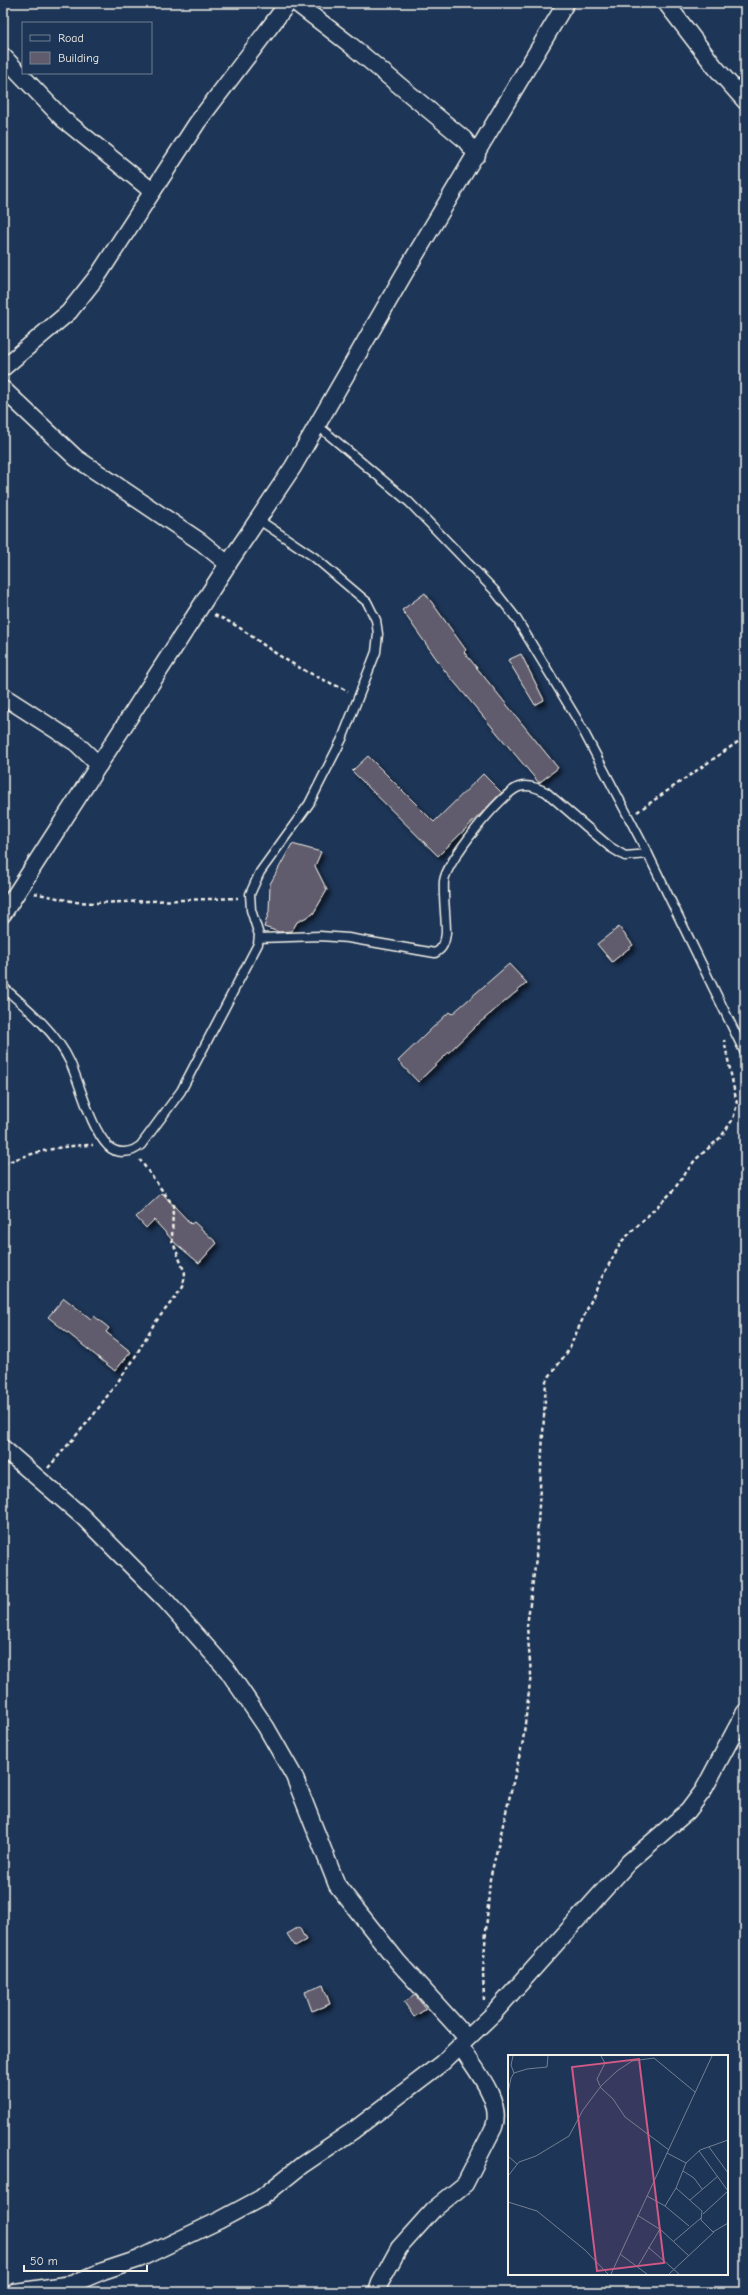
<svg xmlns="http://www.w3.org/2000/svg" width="748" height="2295" font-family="'Comic Neue',sans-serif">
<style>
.building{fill:#605c6d;stroke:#f4f1e8;filter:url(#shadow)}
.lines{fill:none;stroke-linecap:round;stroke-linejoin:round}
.service-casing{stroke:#f4f1e8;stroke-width:11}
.minor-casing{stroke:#f4f1e8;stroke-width:19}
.path{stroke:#f4f1e8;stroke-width:2.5;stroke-dasharray:4 3;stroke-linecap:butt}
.service{stroke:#1d3557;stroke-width:8}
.minor{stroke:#1d3557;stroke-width:16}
.inset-road{fill:none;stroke:#738091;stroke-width:1}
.view{fill:#d15985;fill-opacity:0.15;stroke:#d15985;stroke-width:2}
.inset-edge{fill:none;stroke:#f4f1e8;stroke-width:2}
</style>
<defs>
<filter id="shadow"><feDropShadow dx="3.5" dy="3.5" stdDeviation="2" flood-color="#0009"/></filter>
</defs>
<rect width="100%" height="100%" fill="#1d3557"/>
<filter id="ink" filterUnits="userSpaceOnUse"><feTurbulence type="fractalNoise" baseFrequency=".025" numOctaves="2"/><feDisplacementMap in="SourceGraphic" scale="8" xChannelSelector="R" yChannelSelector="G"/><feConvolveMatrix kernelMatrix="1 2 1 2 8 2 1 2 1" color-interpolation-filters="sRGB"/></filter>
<g filter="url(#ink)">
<g class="building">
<polygon points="425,593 466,650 464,652 558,768 539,783 445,671 402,610"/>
<polygon points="521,654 544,700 535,705 508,660"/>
<polygon points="368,756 434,822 483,774 502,793 438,856 352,771"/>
<polygon points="292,844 321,852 315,866 327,890 313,914 297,922 292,931 279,932 264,927 269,912 270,884"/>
<polygon points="619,927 633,945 612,962 597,944"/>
<polygon points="509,964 527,983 477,1025 418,1082 398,1061 449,1012 452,1014"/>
<polygon points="162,1193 191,1224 194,1222 217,1243 199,1263 175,1243 154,1220 146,1228 136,1217"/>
<polygon points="64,1298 91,1319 94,1316 109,1328 106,1332 131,1352 115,1371 48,1317"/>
<polygon points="299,1927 306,1940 295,1946 287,1934"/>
<polygon points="323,1985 330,2004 312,2011 305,1992"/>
<polygon points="415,1995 426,2009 414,2017 404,2002"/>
</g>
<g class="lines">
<defs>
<g id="service">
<polyline points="317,425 409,502 494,590 516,618 577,719 648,854"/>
<path d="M259 938 320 936 348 938 435 953C443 949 445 942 446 933 446 916 443 897 444 881 446 862 501 793 519 787 528 784 538 788 546 792L610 847 625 856 648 854 745 1053"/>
<path d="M3 987C27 1008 56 1032 70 1062 81 1086 90 1127 108 1146 117 1155 132 1153 141 1145L181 1091 258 944 259 935 251 910 250 894 260 872 309 804 342 739 376 652 378 634 376 620 367 602 314 557 259 520"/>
</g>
<g id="minor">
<polyline points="296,3 348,43 464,139 477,155"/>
<polyline points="666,3 715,67 745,101"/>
<polyline points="3,56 63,119 152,191"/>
<polyline points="3,368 69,312 99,274 197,123 288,3"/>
<polyline points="3,389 76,458 201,542 228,564"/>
<polyline points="3,696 76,743 99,765"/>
<polyline points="3,914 228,564 293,467 404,274 566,3"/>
<polyline points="3,1448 83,1517 166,1601 228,1671 266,1727 294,1776 337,1885 398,1962 467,2038"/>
<polyline points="15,2292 72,2284 103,2271 139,2259 220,2220 261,2198 302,2165 354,2130 442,2063 493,2014 629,1862 688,1811 703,1791 745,1712"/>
<path d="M377 2292 380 2283 399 2248 433 2210 465 2184 494 2127C503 2101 475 2069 461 2047"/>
</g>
</defs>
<use href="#service" class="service-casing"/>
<use href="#minor" class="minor-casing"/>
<g class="path">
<path d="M214 615C239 624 255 640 277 654 299 669 324 680 348 691"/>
<polyline points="637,812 745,737"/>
<polyline points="34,893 76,902 95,903 238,898"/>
<path d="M3 1164C34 1152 60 1145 93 1145"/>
<polyline points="48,1468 92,1417 132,1362 154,1324 183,1287 185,1273 172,1240 173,1205 140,1160"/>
<polyline points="484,2000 483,1971 490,1879 523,1741 531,1674 527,1626 536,1558 546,1381 568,1351 601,1279 622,1241 672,1192 695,1160 721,1137 733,1119 737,1104 724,1040"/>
</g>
<use href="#service" class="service"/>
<use href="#minor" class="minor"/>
</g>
</g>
<g transform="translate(508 2055)">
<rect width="220" height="220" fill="#1d3557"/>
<path class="inset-road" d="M5 1 3 10 6 18M92 31 89 24 97 8 93 1M92 32 105 44 117 62 161 95M0 38 3 23 6 18 19 14 39 12 40 1M201 92 220 118M191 96 220 136 195 159M159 98 178 108 168 133 194 156 193 165 205 177 220 168M0 101 9 109M178 108 192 95 220 85M175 116 186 123 194 134M0 121 11 107 28 101 61 81 75 55 93 31 109 16 124 6 146 3 187 37M139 141 157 151 181 171M182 145 210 121M0 147 29 156 77 195 100 219M157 151 168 133M129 160 153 175 181 201M166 186 193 163M140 192 171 219M112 199 139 219M130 211 152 174M103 219 204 1M161 219 206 177"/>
<path class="view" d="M131 4 156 208 89 216 64 12Z"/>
<rect width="220" height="220" class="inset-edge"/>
</g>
<rect width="748" height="2295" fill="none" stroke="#1d3557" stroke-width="16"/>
<rect x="8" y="8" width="732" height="2279" fill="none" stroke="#f4f1e8" stroke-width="1.5" filter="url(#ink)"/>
<rect x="22" y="22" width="130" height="52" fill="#1d3557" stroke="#738091"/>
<rect x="30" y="35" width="20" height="6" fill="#1d3557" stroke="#738091"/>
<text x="58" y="42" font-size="12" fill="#f4f1e8">Road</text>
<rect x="30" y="52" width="20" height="12" fill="#605c6d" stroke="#738091"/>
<text x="58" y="62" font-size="12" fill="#f4f1e8">Building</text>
<path d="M24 2265v6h123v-6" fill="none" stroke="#f4f1e8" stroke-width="2"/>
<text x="30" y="2265" font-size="12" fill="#f4f1e8" stroke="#1d3557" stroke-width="3" paint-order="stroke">50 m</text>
</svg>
